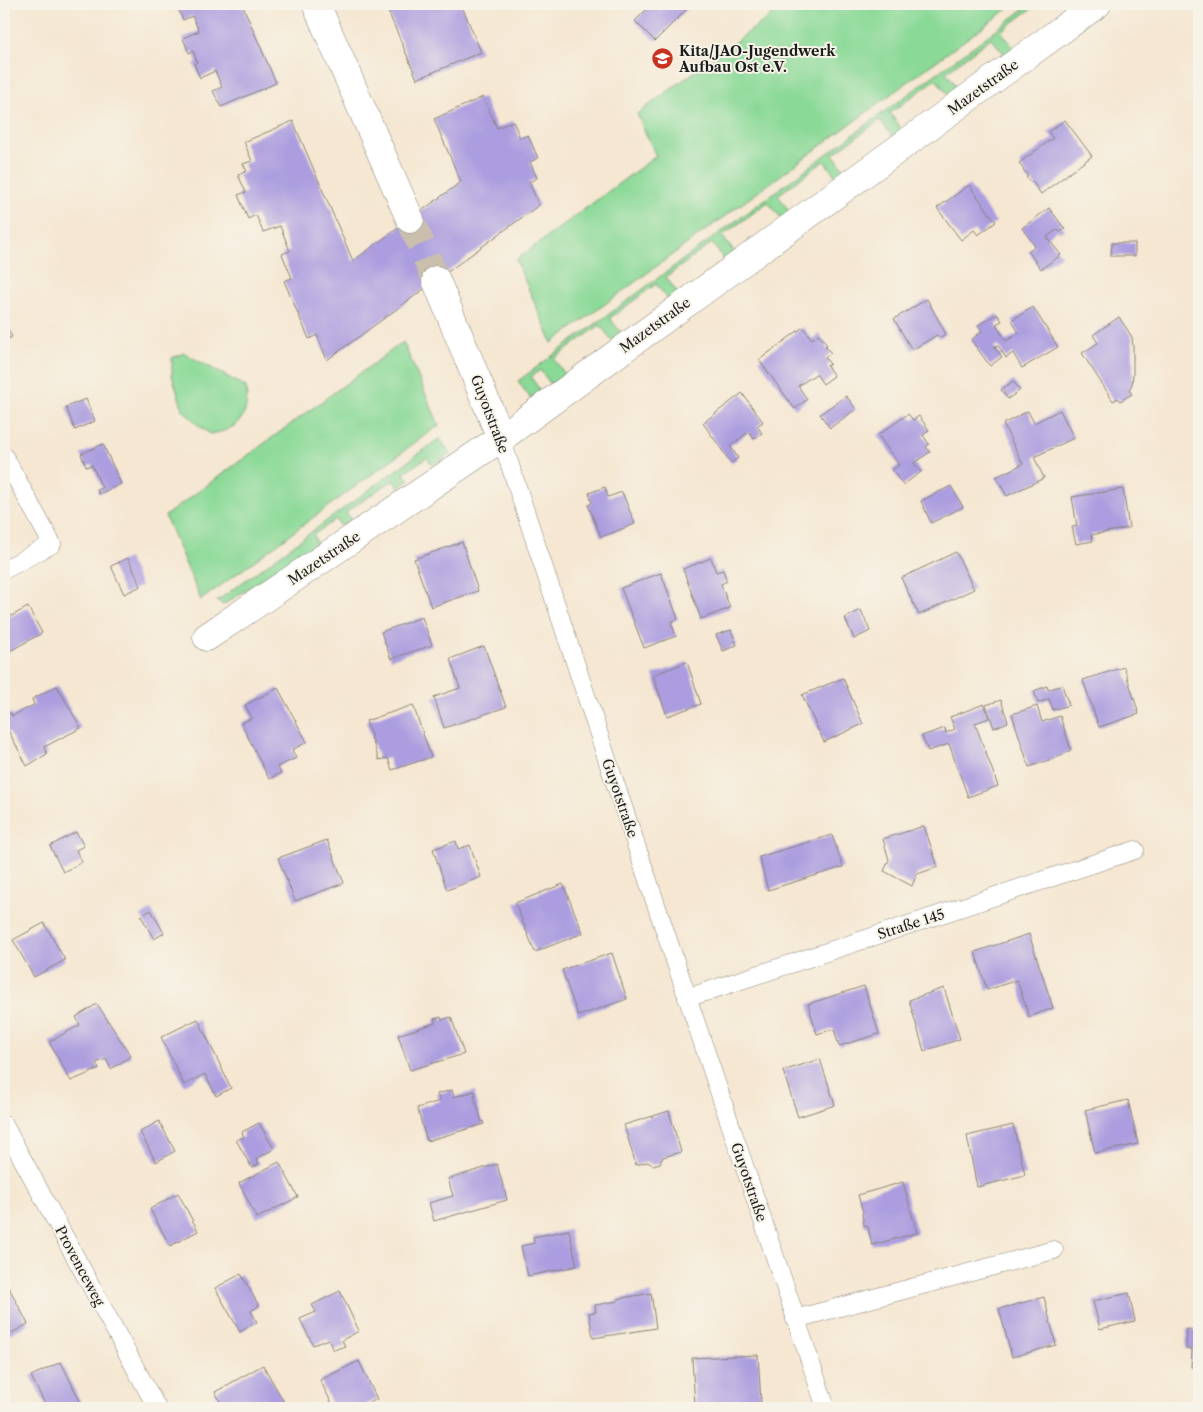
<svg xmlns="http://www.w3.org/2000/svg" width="1203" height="1412" font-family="'Libre Caslon Text',serif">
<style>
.green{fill:#8ad997;stroke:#537a5a}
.building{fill:#ab9ddf}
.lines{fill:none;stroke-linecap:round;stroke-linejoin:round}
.street-tunnel{stroke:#cabead;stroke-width:28;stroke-dasharray:28 14;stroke-linecap:butt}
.lane-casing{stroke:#888276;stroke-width:19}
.street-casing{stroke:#888276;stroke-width:29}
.lane{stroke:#fff;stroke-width:18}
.street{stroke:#fff;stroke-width:28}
.labels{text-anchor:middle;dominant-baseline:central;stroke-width:4;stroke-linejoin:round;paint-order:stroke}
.poi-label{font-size:14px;font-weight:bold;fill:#1c1c1c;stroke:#f7f3e8;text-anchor:start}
.street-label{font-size:14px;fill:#1c1c1c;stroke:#f7f3e8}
</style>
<rect width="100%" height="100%" fill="#f7f3e8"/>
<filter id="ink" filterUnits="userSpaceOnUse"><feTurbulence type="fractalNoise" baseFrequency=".02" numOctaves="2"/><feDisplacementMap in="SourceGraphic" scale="10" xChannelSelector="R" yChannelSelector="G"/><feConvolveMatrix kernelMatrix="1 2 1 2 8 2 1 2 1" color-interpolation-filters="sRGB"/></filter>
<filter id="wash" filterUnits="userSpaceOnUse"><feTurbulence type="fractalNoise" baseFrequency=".0096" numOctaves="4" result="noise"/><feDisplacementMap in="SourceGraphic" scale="20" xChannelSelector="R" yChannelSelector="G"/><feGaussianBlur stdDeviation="1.12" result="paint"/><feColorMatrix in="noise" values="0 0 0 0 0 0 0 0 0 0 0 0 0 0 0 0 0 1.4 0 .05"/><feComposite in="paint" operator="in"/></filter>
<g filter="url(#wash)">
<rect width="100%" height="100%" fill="#f5e7d1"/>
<g class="green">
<polygon points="787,4 1014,4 552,343 516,260 656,156 637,114"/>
<polygon points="1031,4 1038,4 1001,31 1014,48 1005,55 991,38 946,72 958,89 949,96 936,79 890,113 902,130 893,137 880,120 833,154 846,172 837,178 824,161 778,195 790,213 782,219 768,202 722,236 735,253 725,261 712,243 666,277 679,295 670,302 656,284 610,318 623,336 614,343 600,325 554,359 567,377 553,387 540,370 531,377 543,395 533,402 518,381"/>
<polygon points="403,342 439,425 201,600 165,516"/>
<path d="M184 353 246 387C250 416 239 430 210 434L198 425 183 410 172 375V358Z"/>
<polygon points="440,438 450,454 432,465 427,457 404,473 409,481 398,487 393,480 346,512 351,519 341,527 336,519 313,535 317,543 223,605 217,601"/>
</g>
<g id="blocks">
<g class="building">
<polygon points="176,4 242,4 276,83 221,107 213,91 222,87 215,71 200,78 194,64 197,62 193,51 189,53 183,38 199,31 192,16 183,20"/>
<polygon points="385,4 461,4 481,52 417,79"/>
<polygon points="648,4 692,4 655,41 635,21 650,6"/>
<polygon points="483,97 497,128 513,121 520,138 528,135 538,158 530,162 537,178 529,182 539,205 327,360 317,335 309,339 284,281 292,278 282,254 290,251 280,226 263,232 256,215 248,219 238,195 246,192 238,175 247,171 243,164 252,161 244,142 293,121 353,261 461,182 434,119"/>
<polygon points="1065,120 1092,156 1041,194 1032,181 1030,182 1026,177 1028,176 1019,163 1053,138 1048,132"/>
<polygon points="969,185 996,222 978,235 974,230 961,240 937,208"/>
<polygon points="1049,208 1065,229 1060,232 1057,230 1047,237 1061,255 1041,269 1028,251 1035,246 1022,228"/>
<polygon points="1112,243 1135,243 1135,256 1111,256"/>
<polygon points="927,299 946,334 939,338 937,335 912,350 894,319"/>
<polygon points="1033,307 1058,347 1022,368 1013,353 1006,358 998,345 994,347 1002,357 990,366 971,340 982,331 978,325 997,314 1002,321 996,324 1006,341 1019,333 1012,320"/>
<polygon points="1119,317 1132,337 1133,347 1133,375 1132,384 1129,390 1132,394 1120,401 1118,398 1113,401 1082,353 1098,343 1093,335"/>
<polygon points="4,322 12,337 4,341"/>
<polygon points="803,327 812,339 819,334 827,345 825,346 831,353 825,358 830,364 827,366 834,376 823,384 816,374 798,386 807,399 795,409 759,360"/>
<polygon points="1013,381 1020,390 1008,399 1001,390"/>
<polygon points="742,393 763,422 757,426 762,433 754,439 749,432 730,446 738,458 731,463 703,423"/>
<polygon points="846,396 856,409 830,428 820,414"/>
<polygon points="86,399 95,421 75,430 66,407"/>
<polygon points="1060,410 1074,438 1034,457 1044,478 1007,496 996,477 1023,464 1003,424 1028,411 1034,423"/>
<polygon points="908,414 913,420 919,416 929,430 923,435 929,444 926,447 930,452 914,463 921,472 903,485 892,470 899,465 878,435"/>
<polygon points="103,444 121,484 99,494 97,490 102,488 92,465 86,467 81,454"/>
<polygon points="951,486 963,507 931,523 921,501"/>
<polygon points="605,487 608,497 622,492 635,524 601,537 588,505 592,503 589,493"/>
<polygon points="1123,489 1129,528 1091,535 1093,541 1076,544 1072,527 1077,526 1072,497"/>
<polygon points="462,542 478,591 431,607 414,559"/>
<polygon points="956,552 974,589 919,615 901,578"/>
<polygon points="128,558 141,586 124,594 111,566"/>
<polygon points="711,558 716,572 723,570 727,581 721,584 730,608 701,619 683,569"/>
<polygon points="661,573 678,619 671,622 676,636 644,648 621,588"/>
<polygon points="28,607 42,633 8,652 4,643 4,620"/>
<polygon points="861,610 870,631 854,639 845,618"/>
<polygon points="422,617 432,645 391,659 381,632"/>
<polygon points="731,630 737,645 723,651 716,635"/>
<polygon points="484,646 506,707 444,728 434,697 460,688 450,659"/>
<polygon points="687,662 701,704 667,716 653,675"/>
<polygon points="1124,667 1139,714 1099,727 1083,680"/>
<polygon points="843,678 863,724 824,742 802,695"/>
<polygon points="1062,685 1069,705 1053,710 1049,699 1038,703 1034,691 1047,686 1048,690"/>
<polygon points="57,686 81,728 44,747 47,754 27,766 9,732 4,735 6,738 4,739 4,716 11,713 12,716 34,705 32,699"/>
<polygon points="278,688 307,742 292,750 296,758 277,767 281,773 269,779 241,723 252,718 245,705"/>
<polygon points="1001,700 1008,722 994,728 986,705"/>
<polygon points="984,704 989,718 975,723 998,786 968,797 949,744 928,751 922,736 945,728 946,733 955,729 950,717"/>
<polygon points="413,705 431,757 392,770 388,758 379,760 366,721"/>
<polygon points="1037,706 1042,722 1060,716 1071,750 1063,754 1063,755 1029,767 1012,714"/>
<polygon points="924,826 938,867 917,874 912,886 884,871 889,860 883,839"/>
<polygon points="76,832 84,846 76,850 82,862 63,872 50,846"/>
<polygon points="832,835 843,867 768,890 759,857"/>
<polygon points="327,840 344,883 295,901 278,858"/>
<polygon points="456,841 458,849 470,845 481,877 447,890 433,849"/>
<polygon points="563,884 583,933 535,952 515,903"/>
<polygon points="151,910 164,933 154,939 141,916"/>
<polygon points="44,923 65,960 34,977 13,940"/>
<polygon points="1029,934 1053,1008 1029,1017 1017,980 987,990 975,952"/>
<polygon points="612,953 627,999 578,1016 562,970"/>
<polygon points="864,986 879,1034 839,1046 834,1029 817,1034 808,1004"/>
<polygon points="944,988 960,1039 924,1051 909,1000"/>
<polygon points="97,1004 131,1056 111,1069 106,1059 96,1063 99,1069 71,1081 49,1042 80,1025 76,1017"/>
<polygon points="441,1017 442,1020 451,1017 464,1054 410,1070 398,1035 435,1023 434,1019"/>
<polygon points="198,1019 231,1088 216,1096 205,1074 184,1085 161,1037"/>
<polygon points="820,1059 835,1105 798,1117 783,1071"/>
<polygon points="452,1090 454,1097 475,1091 476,1095 474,1095 482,1122 483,1121 484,1124 427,1141 417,1108 440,1101 437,1094"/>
<polygon points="1128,1100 1138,1144 1095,1153 1085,1110"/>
<polygon points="669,1111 681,1152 663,1157 660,1163 653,1165 647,1162 636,1165 624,1125"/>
<polygon points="159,1121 175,1151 156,1162 140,1132"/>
<polygon points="259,1123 274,1149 256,1159 259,1164 252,1168 236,1140 244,1137 242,1132"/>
<polygon points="1013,1125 1025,1175 977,1187 967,1136"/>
<polygon points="279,1162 298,1197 257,1218 239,1183"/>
<polygon points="497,1164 507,1200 434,1221 429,1203 453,1196 448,1179"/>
<polygon points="903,1182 917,1233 872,1245 868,1227 864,1225 862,1215 863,1212 858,1195"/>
<polygon points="178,1193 198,1231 170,1246 150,1209"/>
<polygon points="569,1230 577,1266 528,1276 521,1246 534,1243 533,1237"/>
<polygon points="241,1274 259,1306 251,1311 257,1322 240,1332 215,1288"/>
<polygon points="9,1288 28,1324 4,1337 4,1291"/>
<polygon points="340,1291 359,1331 342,1340 345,1346 334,1350 328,1339 313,1345 300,1319 316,1312 312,1305"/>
<polygon points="651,1293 656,1328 593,1338 589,1313 596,1312 595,1305 618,1301 617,1299"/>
<polygon points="1129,1293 1135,1321 1100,1329 1093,1301"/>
<polygon points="1044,1297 1056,1345 1012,1357 999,1309"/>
<polygon points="1187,1329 1199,1330 1199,1368 1191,1367 1192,1349 1186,1349"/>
<polygon points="758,1355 761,1403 695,1407 692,1358"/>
<polygon points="359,1361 377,1399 359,1408 334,1408 320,1380"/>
<polygon points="61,1362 82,1405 76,1408 47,1408 31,1376"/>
<polygon points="263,1365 285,1404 277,1408 224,1408 215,1392"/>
</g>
</g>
</g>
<g filter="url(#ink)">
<use href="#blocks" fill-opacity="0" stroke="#888276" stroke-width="1"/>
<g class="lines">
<polyline class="street-tunnel" points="410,219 436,280"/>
<defs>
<g id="lane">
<polyline points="501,438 612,774 826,1408"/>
<polyline points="4,456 52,544 4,570"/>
<polyline points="687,998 1135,850"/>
<polyline points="4,1125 157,1408"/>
<polyline points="795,1319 1054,1250"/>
</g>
<g id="street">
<polyline points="316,4 410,219"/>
<polyline points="436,280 501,438"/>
<polyline points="207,637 501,438 1097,4"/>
</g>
</defs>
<use href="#lane" class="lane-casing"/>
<use href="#street" class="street-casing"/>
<use href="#lane" class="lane"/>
<use href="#street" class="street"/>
</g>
</g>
<defs>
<symbol id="school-disc" viewBox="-11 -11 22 22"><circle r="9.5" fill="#c8321e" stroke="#f7f3e8"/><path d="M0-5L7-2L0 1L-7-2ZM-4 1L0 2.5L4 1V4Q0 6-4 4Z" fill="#fff"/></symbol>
</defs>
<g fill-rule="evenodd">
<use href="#school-disc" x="650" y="46" width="25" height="25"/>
</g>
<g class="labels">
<g class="poi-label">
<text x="679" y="51">Kita/JAO-Jugendwerk<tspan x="679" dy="16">Aufbau Ost e.V.</tspan></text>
</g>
<g class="street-label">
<text transform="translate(983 87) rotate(-36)">Mazetstraße</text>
<text transform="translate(655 325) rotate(-36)">Mazetstraße</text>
<text transform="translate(490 414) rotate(69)">Guyotstraße</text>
<text transform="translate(324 558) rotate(-34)">Mazetstraße</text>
<text transform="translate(620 798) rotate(71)">Guyotstraße</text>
<text transform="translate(911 924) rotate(-18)">Straße 145</text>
<text transform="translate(749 1182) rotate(71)">Guyotstraße</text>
<text transform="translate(80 1266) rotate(62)">Provenceweg</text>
</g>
</g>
<rect width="1203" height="1412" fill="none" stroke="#f7f3e8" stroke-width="20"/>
</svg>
